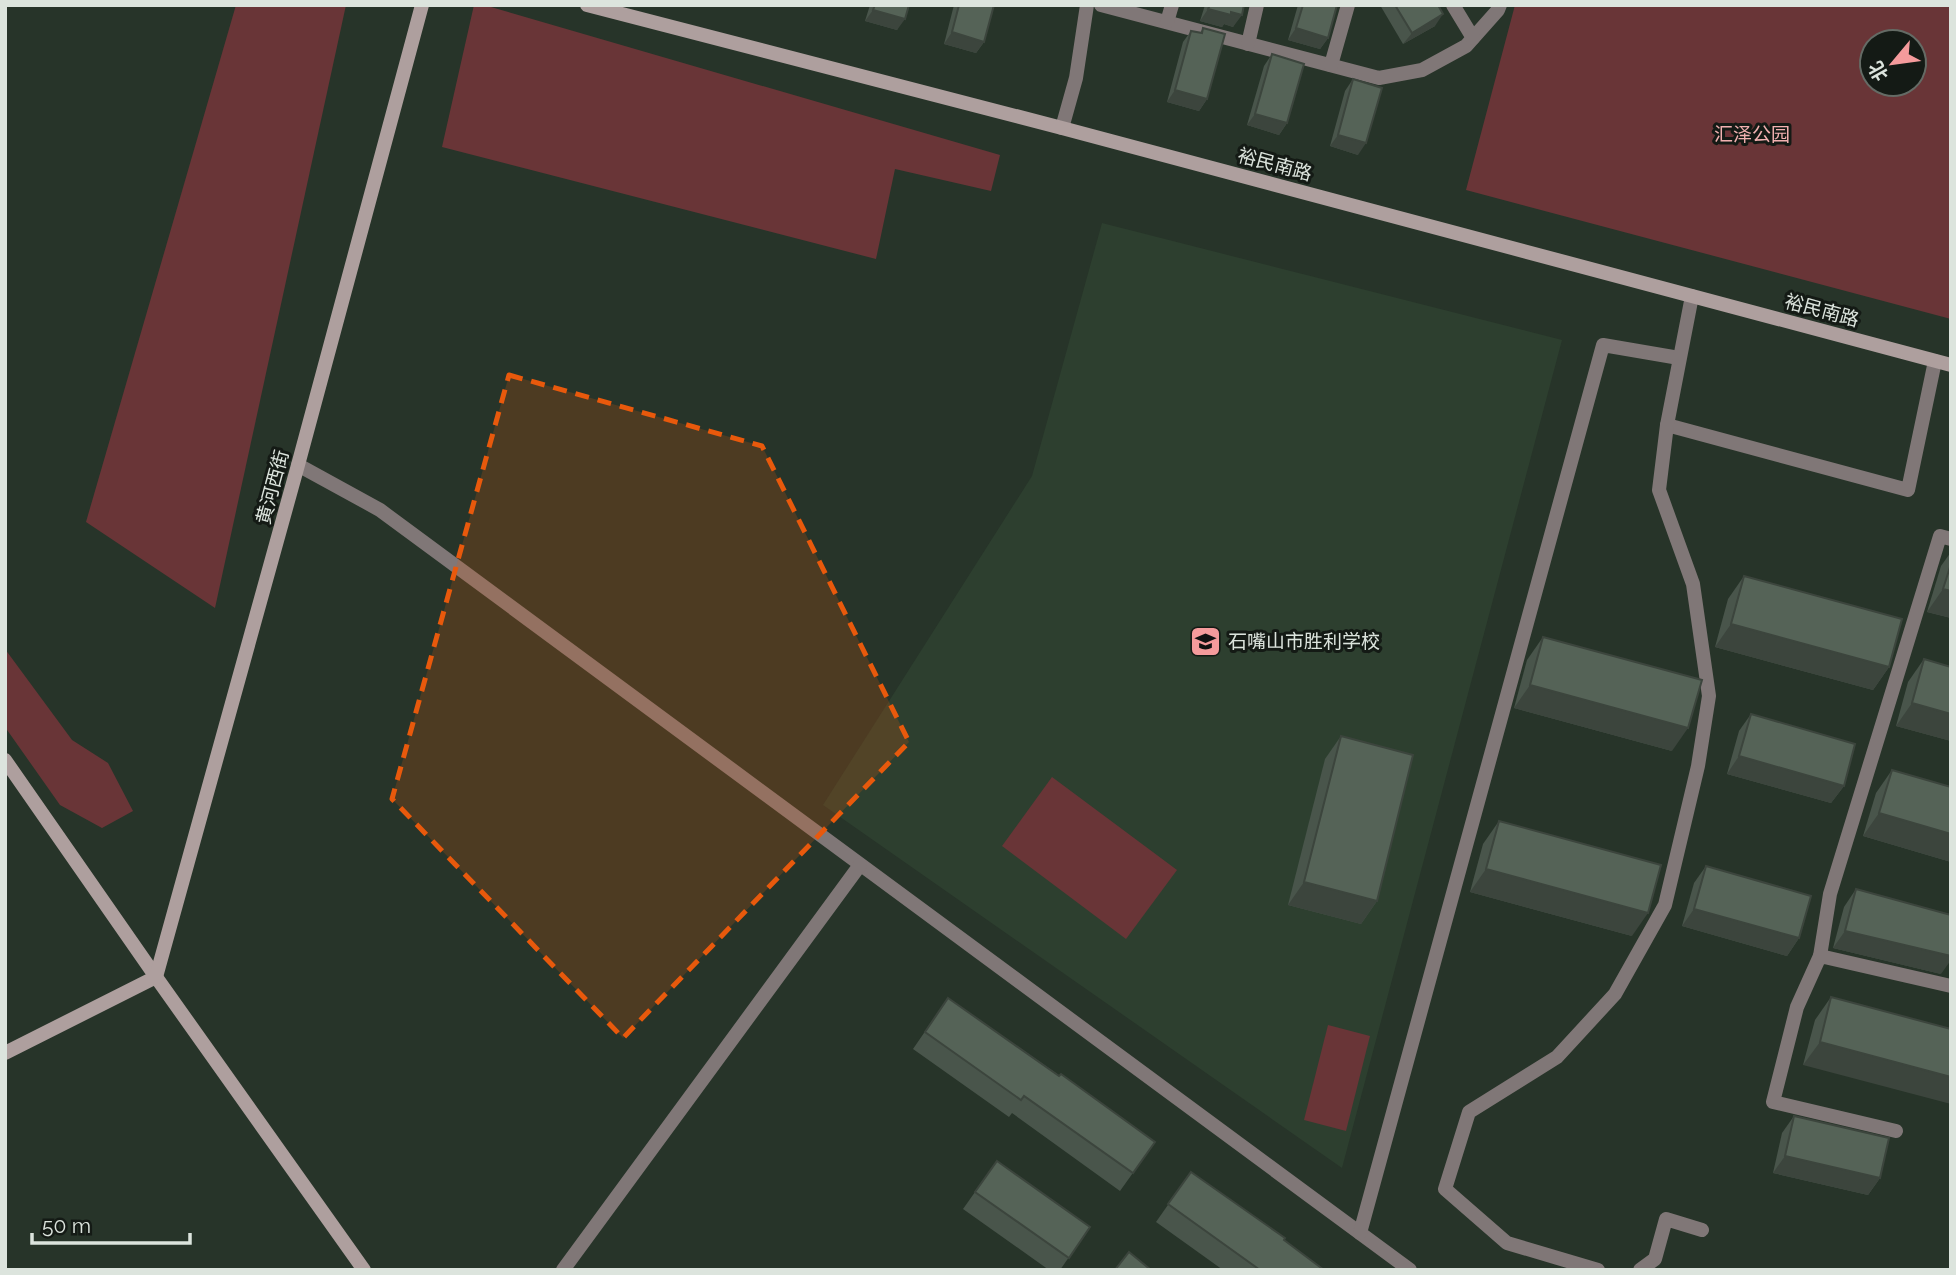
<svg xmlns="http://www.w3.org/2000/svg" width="1956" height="1275" font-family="Raleway,'Noto Sans SC',sans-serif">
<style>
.built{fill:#2d3f2f}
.green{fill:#693537;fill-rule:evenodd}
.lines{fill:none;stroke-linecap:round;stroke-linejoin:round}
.street{stroke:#807777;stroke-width:14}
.secondary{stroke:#ae9f9e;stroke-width:14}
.wall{fill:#49554b}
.shaded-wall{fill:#3c453d}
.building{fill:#556357;stroke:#3c453d;stroke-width:2}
.marked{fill:#e8590c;fill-opacity:0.2;stroke:#e8590c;stroke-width:5;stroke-dasharray:14 9;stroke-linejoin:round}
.labels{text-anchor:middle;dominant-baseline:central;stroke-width:6;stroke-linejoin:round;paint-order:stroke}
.park-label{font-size:19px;fill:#f2b1b1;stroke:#141a15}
.street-label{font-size:19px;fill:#dce4dd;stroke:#141a15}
.poi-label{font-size:19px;fill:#dce4dd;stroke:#141a15;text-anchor:start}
</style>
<rect width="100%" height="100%" fill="#273429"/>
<polygon class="built" points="1102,223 1562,340 1342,1168 823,805 1032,476"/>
<g class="green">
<polygon points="236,5 346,5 215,608 86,522"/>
<polygon points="474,5 484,5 1000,155 991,191 895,169 876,259 442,147"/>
<path d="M1515 5H1951V319L1466 190ZM1914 42V84H1872V42Z"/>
<polygon points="5,649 72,740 108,763 133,811 102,828 60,805 5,727"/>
<polygon points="1052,777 1177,870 1126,939 1002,846"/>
<polygon points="1328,1025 1370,1036 1346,1131 1304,1120"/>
</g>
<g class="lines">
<g class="street">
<polyline points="1101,5 1379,78 1422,70 1466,46 1498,10 1500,5"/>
<polyline points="1453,5 1473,38"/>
<polyline points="1167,22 1172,5"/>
<polyline points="1248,44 1257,5"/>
<polyline points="1331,65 1348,5"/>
<polyline points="1062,128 1076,78 1087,5"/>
<polyline points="1667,425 1908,490 1935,361"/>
<polyline points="298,465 380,510 1410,1270"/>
<polyline points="1820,956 1830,894 1940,536 1951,539"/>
<polyline points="1896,1131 1773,1102 1797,1007 1820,956 1951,986"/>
<polyline points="1360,1233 1603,345 1679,358"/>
<polyline points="563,1270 860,865"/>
<polyline points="1598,1270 1507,1243 1445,1189 1469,1112 1557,1057 1615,994 1665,905 1698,766 1709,696 1693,584 1659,490 1667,425 1692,296"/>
<polyline points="1640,1270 1655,1259 1666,1219 1702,1230"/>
</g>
<g class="secondary">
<polyline points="587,5 1062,128 1951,365"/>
<polyline points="5,760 156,977 364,1270"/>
<polyline points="5,1053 156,977 298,465 422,5"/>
</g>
</g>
<g class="wall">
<polygon points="870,5 909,5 897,30 865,21"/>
<polygon points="954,5 994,5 984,42 976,53 944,44"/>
<polygon points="1205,5 1244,5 1233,27 1224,24 1222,27 1200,21"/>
<polygon points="1298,5 1337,5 1328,38 1320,49 1288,40"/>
<polygon points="1380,5 1438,5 1435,26 1403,44"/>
<polygon points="1203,28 1207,99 1199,111 1167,102 1183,42 1191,31 1200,33"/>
<polygon points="1272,54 1287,123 1279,135 1247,125 1264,66"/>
<polygon points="1353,79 1358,155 1330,146 1345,91"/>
<polygon points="1951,552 1951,618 1927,612 1941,566"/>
<polygon points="1744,576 1889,667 1873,690 1715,647 1728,599"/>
<polygon points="1543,637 1672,751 1514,708 1527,660"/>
<polygon points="1924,659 1951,667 1951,741 1896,726 1908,682"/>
<polygon points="1751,714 1844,786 1831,803 1727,774 1739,731"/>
<polygon points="1341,736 1377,901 1361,924 1288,905 1325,759"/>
<polygon points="1892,770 1951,787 1951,862 1863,836 1876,793"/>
<polygon points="1499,821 1632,936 1470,892 1483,844"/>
<polygon points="1706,866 1799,938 1787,956 1682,926 1694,883"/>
<polygon points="1856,889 1941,974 1833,948 1844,907"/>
<polygon points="1831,997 1951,1029 1803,1065 1815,1020"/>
<polygon points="948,998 1155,1142 1120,1191 1012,1113 1009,1117 913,1049"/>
<polygon points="1794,1116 1880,1178 1868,1195 1773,1173 1782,1133"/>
<polygon points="997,1161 1090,1227 1060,1270 1049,1270 963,1209"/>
<polygon points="1191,1172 1324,1270 1223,1270 1156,1222"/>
</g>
<g class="shaded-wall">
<polygon points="1208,9 1231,12 1242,15 1233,27 1224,24 1222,27 1200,21"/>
<polygon points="873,10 905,19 897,30 865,21"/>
<polygon points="1443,14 1435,26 1403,44 1412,33"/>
<polygon points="1296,28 1328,38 1320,49 1288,40"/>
<polygon points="952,32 984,42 976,53 944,44"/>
<polygon points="1175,90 1207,99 1199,111 1167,102"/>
<polygon points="1255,114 1287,123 1279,135 1247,125"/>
<polygon points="1338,135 1366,143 1358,155 1330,146"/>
<polygon points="1943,589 1951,591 1951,618 1927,612"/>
<polygon points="1731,624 1889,667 1873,690 1715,647"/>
<polygon points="1530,685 1688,728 1672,751 1514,708"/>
<polygon points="1912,703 1951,714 1951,741 1896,726"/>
<polygon points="1739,756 1844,786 1831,803 1727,774"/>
<polygon points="1879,813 1951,834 1951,862 1863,836"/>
<polygon points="1486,869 1648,913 1632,936 1470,892"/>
<polygon points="1304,882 1377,901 1361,924 1288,905"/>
<polygon points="1694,909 1799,938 1787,956 1682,926"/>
<polygon points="1845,931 1951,956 1951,960 1941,974 1833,948"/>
<polygon points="1820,1042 1951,1077 1951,1104 1803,1065"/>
<polygon points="1785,1156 1880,1178 1868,1195 1773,1173"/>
</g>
<g class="building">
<polygon points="875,5 909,5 905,19 873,10"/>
<polygon points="959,5 994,5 984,42 952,32"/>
<polygon points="1210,5 1244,5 1242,15 1231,12 1231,15 1208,9"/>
<polygon points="1303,5 1337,5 1328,38 1296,28"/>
<polygon points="1395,5 1438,5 1443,14 1412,33"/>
<polygon points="1203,28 1225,34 1207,99 1175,90 1191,31 1202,33"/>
<polygon points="1272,54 1304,64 1287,123 1255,114"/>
<polygon points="1353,79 1382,88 1366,143 1338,135"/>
<polygon points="1951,564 1951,591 1943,589"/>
<polygon points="1744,576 1902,619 1889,667 1731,624"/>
<polygon points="1543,637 1702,680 1688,728 1530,685"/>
<polygon points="1924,659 1951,667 1951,714 1912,703"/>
<polygon points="1751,714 1855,744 1844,786 1739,756"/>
<polygon points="1341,736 1413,755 1377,901 1304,882"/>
<polygon points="1892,770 1951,787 1951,834 1879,813"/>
<polygon points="1499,821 1661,865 1648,913 1486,869"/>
<polygon points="1706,866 1811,896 1799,938 1694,909"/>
<polygon points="1856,889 1951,915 1951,956 1845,931"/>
<polygon points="1831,997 1951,1029 1951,1077 1820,1042"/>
<polygon points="948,998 1059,1076 1061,1074 1155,1142 1133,1173 1024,1096 1021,1100 925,1032"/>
<polygon points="1794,1116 1889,1138 1880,1178 1785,1156"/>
<polygon points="997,1161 1090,1227 1069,1258 975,1192"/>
<polygon points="1191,1172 1285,1238 1284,1240 1324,1270 1260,1270 1168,1204"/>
<polygon points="1129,1252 1151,1270 1115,1270"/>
</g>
<path class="marked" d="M509 375 762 446 909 742 623 1038 392 799Z"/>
<defs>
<symbol id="school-square" viewBox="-11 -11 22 22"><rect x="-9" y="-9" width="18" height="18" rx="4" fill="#f59b9c" stroke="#141a15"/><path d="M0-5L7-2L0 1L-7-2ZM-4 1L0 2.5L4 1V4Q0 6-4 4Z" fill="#111"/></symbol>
</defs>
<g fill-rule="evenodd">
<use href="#school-square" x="1188" y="624" width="35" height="35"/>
</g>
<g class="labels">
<g class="park-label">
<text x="1752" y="134">汇泽公园</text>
</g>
<g class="street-label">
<text transform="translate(1275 164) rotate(15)">裕民南路</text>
<text transform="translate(1822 310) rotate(15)">裕民南路</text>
<text transform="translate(272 487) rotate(-75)">黄河西街</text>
</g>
<g class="poi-label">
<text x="1228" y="641">石嘴山市胜利学校</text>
</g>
</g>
<rect width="1956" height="1275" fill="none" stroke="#dce4dd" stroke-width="14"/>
<g transform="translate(1893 63) rotate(241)"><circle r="33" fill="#141a15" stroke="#646b65" stroke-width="2"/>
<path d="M0-5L12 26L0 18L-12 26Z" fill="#f59b9c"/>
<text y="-10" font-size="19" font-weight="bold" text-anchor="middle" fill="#dce4dd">北</text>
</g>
<path d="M32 1233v10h158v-10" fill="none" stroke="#dce4dd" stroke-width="3.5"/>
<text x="42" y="1233" font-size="21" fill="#dce4dd" stroke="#141a15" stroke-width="5" paint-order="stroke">50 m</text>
</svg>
